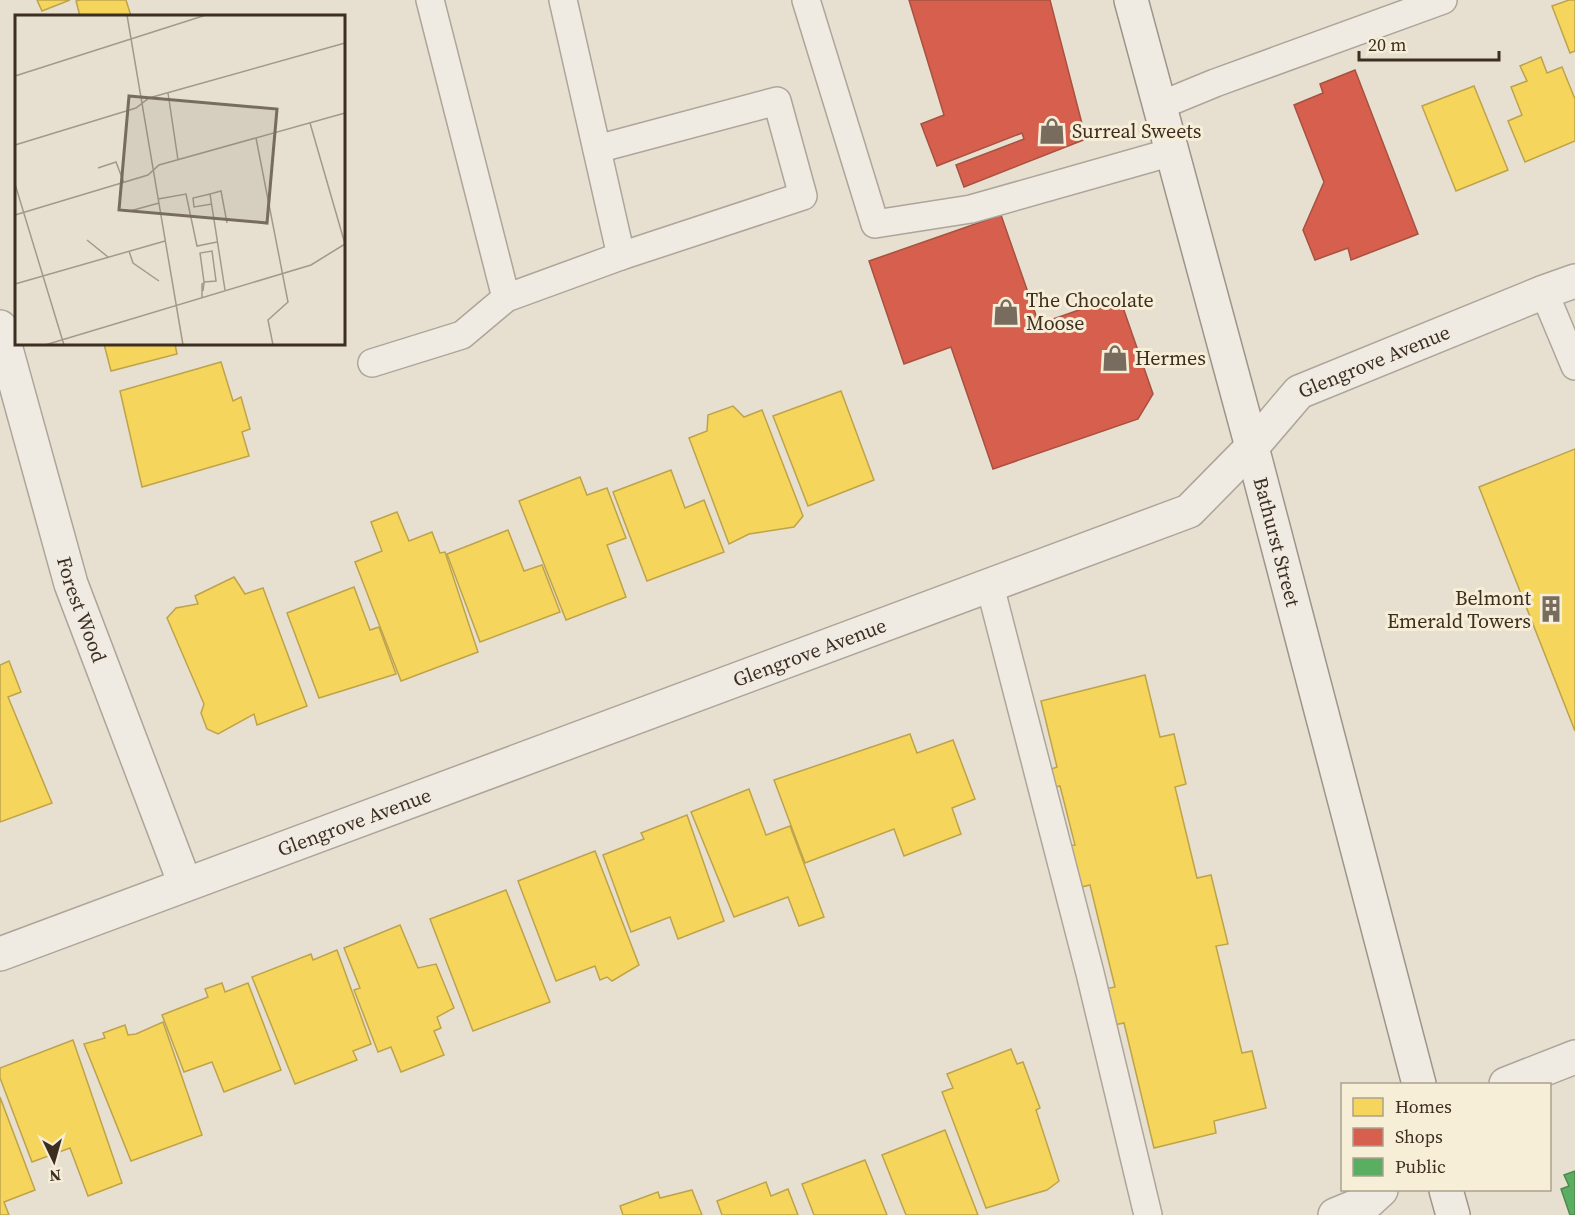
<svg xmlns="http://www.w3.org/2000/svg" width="1575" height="1215" font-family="'Source Serif 4',serif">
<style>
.homes{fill:#f6d55c;stroke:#bea34a;stroke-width:1.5}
.shops{fill:#d6604d;stroke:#a85140;stroke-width:1.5}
.public{fill:#5aae61;stroke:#51884e;stroke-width:1.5}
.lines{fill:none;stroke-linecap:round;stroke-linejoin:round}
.lane-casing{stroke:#ada599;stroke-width:30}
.street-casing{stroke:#ada599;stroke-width:36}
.secondary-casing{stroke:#9c958a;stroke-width:36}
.lane{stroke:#efebe3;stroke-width:27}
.street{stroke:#efebe3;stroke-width:33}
.secondary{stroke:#efebe3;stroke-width:33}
.labels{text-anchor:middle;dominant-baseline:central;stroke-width:6;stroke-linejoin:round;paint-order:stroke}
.poi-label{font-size:20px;fill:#3d2e20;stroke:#f7eed8;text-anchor:start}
.street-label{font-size:20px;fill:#3d2e20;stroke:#f7eed8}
.inset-road{fill:none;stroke:#a3998a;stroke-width:1.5}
.view{fill:#786c5e;fill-opacity:0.15;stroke:#786c5e;stroke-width:3}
.inset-edge{fill:none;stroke:#3d2e20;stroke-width:3}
</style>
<rect width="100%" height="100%" fill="#e7e0d1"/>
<g class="homes">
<polygon points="37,0 70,0 42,11"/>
<polygon points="80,0 126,0 131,16 80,16 76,1"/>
<polygon points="1569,0 1575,0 1575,51 1570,53 1552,6"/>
<polygon points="1541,57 1547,73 1562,67 1575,99 1575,141 1525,162 1508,121 1522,115 1511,87 1527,81 1520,66"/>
<polygon points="1474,86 1508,170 1456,191 1422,106"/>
<polygon points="104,344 175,344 177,354 111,371"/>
<polygon points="221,362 233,401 241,397 250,429 242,432 249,456 142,487 120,391"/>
<polygon points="841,391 874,480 808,506 773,416"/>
<polygon points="733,406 744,417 762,410 803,516 794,527 749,534 729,544 689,438 707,431 708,415"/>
<polygon points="1575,449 1575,731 1479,487"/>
<polygon points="671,470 685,508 704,500 724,552 647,581 613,492"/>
<polygon points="580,477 587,495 607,488 626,538 607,545 626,597 566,620 519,501"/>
<polygon points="397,512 409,541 432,532 440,553 445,552 478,652 401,681 355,562 382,551 371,522"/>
<polygon points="508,530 524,571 542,565 560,612 480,642 447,554"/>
<polygon points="234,577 245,594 263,588 307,706 257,725 254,714 218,734 207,729 201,713 204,704 167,618 176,608 198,604 195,596"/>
<polygon points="354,587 370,630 379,627 396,674 319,698 287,613"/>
<polygon points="9,661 21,692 8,697 52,803 0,822 0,665"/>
<polygon points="1145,675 1160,737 1174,734 1186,784 1175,787 1197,878 1211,875 1228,944 1216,946 1242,1053 1252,1051 1266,1108 1214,1121 1216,1133 1154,1148 1124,1023 1114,1025 1105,989 1115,987 1090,885 1077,888 1067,846 1075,845 1060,786 1050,788 1046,771 1057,767 1041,701"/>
<polygon points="910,734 917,753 953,740 975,799 952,808 961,834 904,856 894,829 805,863 774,780"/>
<polygon points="749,789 766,835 790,826 824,917 799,926 788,897 734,917 691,812"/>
<polygon points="687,815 724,921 678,939 670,917 631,932 603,855 644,839 641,833"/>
<polygon points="595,851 639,965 612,981 607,977 600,980 595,966 556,981 518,881"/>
<polygon points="506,890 550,1002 473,1031 430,919"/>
<polygon points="400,925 418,968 436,964 454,1008 437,1017 441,1028 434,1031 444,1055 401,1072 391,1047 378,1052 354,990 360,988 344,948"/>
<polygon points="337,950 371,1044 353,1051 357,1060 295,1084 252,977 311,954 313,960"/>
<polygon points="222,983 225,992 248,983 281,1070 224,1092 212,1062 184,1072 162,1015 208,997 205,989"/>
<polygon points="163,1022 202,1135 131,1161 84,1044 105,1038 103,1033 125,1025 128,1035 136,1034"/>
<polygon points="73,1040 122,1183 88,1196 70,1148 32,1162 0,1078 0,1068"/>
<polygon points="1011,1049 1017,1064 1023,1062 1040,1108 1036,1110 1059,1181 1047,1190 986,1208 942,1092 953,1088 947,1074"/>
<polygon points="0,1097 35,1190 4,1202 9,1215 0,1215"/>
<polygon points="945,1130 978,1215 906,1215 882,1155"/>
<polygon points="865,1160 887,1215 814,1215 802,1184"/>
<polygon points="766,1182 771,1196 788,1189 798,1215 722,1215 717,1201"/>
<polygon points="692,1190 702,1215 623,1215 620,1206 658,1192 660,1198"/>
</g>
<g class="shops">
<polygon points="909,0 1050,0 1086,139 964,187 956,165 1024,139 1022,133 937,166 921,124 944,115"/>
<polygon points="1355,70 1418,234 1351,260 1348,248 1315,260 1303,230 1324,182 1294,105 1323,93 1320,84"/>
<polygon points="1001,215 1039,324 1119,296 1153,394 1138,419 993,469 951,347 904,364 869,261"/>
</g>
<polygon class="public" points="1575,1171 1575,1215 1570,1215 1561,1189 1569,1186 1564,1175"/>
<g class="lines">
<defs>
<g id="lane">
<polyline points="430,0 506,298 621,256 563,0"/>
<polyline points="806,0 875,224 971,209 1172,152"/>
<polyline points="1159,106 1215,83 1443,0"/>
<polyline points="597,149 777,101 803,196 621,256"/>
<polyline points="1544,292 1575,366"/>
<polyline points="372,363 462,335 506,298"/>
<polyline points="990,586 1090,973 1148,1215"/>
</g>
<g id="street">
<path id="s1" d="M0 327 71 584 185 884"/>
<path id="s2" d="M0 954 1189 511 1252 447 1299 392 1544 292 1575 281"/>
<polyline points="1506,1084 1575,1057"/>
<polyline points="1335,1215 1369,1201 1381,1190"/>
</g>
<g id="secondary">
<path id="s3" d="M1131 0 1252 447 1419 1084"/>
<polyline points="1446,1190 1453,1215"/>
</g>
</defs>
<use href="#lane" class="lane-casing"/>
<use href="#street" class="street-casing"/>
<use href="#secondary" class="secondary-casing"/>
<use href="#lane" class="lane"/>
<use href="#street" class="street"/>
<use href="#secondary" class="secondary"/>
</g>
<defs>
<symbol id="shop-bare" viewBox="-9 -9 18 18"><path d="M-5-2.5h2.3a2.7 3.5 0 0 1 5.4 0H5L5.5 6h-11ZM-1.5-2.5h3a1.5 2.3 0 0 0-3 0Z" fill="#786c5e" stroke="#f7eed8" stroke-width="2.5" paint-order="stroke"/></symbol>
<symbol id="building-bare" viewBox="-9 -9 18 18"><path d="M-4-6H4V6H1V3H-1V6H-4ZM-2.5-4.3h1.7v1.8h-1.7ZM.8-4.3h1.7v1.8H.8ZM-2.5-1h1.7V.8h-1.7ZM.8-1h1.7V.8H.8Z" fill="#786c5e" stroke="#f7eed8" stroke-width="2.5" paint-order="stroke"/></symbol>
</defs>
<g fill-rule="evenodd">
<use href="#shop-bare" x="1033" y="112" width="38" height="38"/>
<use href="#shop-bare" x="987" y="293" width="38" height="38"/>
<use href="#shop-bare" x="1096" y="339" width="38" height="38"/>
<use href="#building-bare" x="1532" y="590" width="38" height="38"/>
</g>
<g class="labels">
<g class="poi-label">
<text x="1072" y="131">Surreal Sweets</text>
<text x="1026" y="300">The Chocolate<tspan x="1026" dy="23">Moose</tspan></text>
<text x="1135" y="358">Hermes</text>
<text x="1531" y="598" text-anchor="end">Belmont<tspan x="1531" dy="23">Emerald Towers</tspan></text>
</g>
<g class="street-label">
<text stroke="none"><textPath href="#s2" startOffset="1512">Glengrove Avenue</textPath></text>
<text stroke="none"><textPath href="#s3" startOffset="561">Bathurst Street</textPath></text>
<text stroke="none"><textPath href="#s1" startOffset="294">Forest Wood</textPath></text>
<text stroke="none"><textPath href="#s2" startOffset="864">Glengrove Avenue</textPath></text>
<text stroke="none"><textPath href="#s2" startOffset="378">Glengrove Avenue</textPath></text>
</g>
</g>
<g transform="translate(15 15)">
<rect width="330" height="330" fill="#e7e0d1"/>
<path class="inset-road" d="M112 0 168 330M0 61 191 0M153 78 163 145M295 108 330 229M241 123 273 287 253 305 258 330M0 130 121 93 134 83 330 28M83 153 101 147 109 168M0 169 49 330M195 179 178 183 179 192 197 189M143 184 171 179 182 231 202 227M115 196 144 188M0 200 133 160 144 150 330 98M72 225 93 242M114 236 118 248 144 266M189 267 201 266 197 236 185 238 189 267V268M0 269 150 226M210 275 195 179 206 176 212 208M187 283V269L189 268 188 276M30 330 296 250 330 229"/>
<path class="view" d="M114 81 262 94 252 208 104 195Z"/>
<rect width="330" height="330" class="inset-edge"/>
</g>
<rect x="1341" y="1083" width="210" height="108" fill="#f7eed8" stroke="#ada18e" stroke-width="1.5"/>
<rect x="1353" y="1098" width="30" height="18" fill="#f6d55c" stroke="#ada18e" stroke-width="1.5"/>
<text x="1395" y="1113" font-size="18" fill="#3d2e20">Homes</text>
<rect x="1353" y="1128" width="30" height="18" fill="#d6604d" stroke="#ada18e" stroke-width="1.5"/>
<text x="1395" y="1143" font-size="18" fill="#3d2e20">Shops</text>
<rect x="1353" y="1158" width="30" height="18" fill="#5aae61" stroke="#ada18e" stroke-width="1.5"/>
<text x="1395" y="1173" font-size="18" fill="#3d2e20">Public</text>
<g transform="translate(54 1161) rotate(175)" stroke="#f7eed8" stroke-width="4.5" paint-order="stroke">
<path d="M0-4.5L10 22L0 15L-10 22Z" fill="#3d2e20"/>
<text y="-9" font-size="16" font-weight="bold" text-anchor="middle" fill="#3d2e20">N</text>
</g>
<path d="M1359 51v9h140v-9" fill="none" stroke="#3d2e20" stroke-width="3"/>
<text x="1368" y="51" font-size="18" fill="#3d2e20" stroke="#f7eed8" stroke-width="4.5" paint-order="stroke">20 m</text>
</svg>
